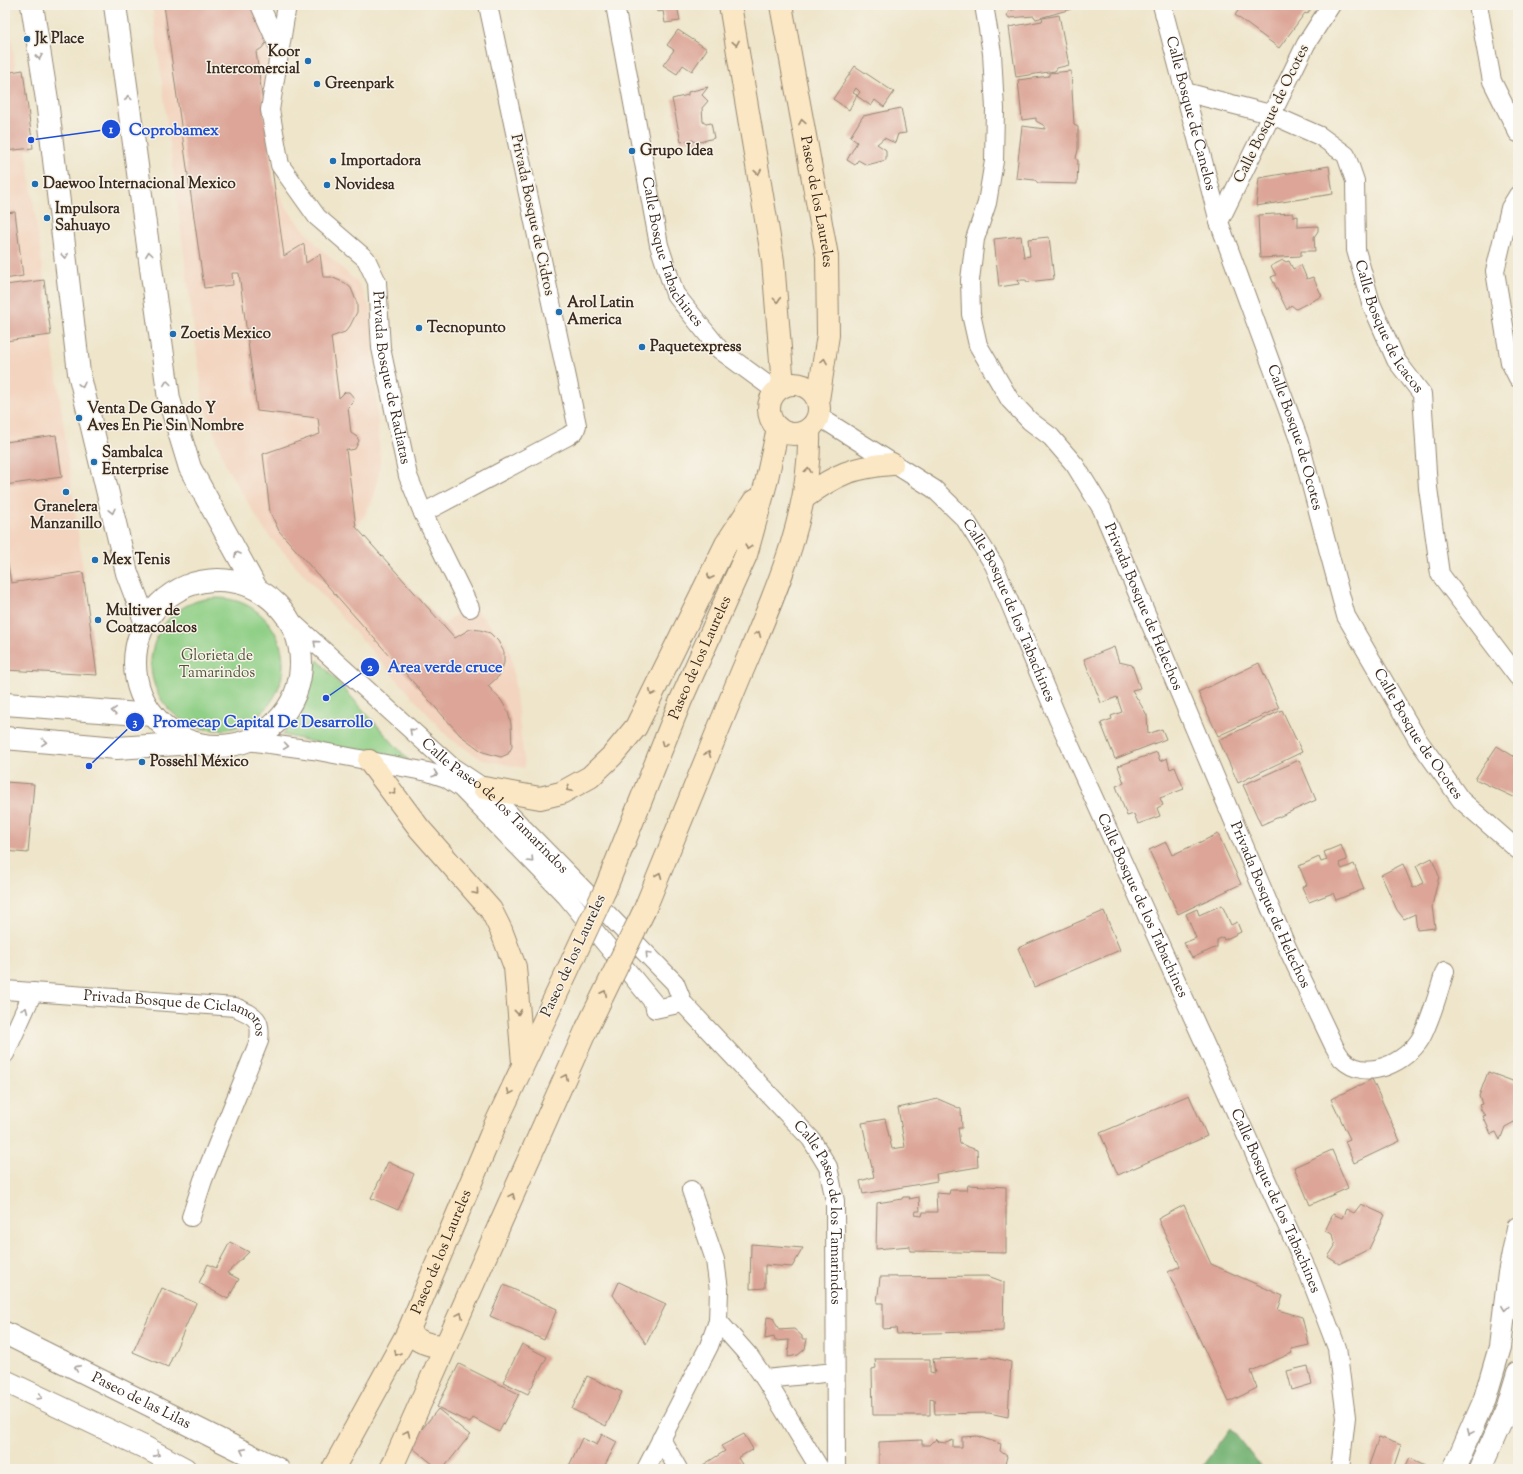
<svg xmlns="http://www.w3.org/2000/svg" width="1523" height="1474" font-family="'Sorts Mill Goudy',serif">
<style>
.built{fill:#f3d4bf}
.green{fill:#8fcf86;stroke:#657c52}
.forest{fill:#73b273;stroke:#576e48}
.building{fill:#dca597}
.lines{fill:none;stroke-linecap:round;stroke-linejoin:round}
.minor-casing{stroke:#948874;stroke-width:20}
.tertiary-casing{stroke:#948874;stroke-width:24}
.secondary-casing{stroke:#948874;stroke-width:24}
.minor{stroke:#fff;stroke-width:18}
.tertiary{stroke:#fff;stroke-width:22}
.secondary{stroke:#fbe7c3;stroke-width:22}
.secondary-bridge-casing{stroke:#948874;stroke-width:24;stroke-linecap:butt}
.secondary-bridge{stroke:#fbe7c3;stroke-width:22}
.oneway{stroke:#9b8870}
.oneway2{stroke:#a79f9a}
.poi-dot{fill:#1f6fb2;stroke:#f7f3e8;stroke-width:1.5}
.labels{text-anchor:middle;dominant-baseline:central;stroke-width:3;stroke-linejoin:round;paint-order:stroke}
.poi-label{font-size:15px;font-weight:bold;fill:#3b2a1e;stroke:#f7f3e8;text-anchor:start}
.street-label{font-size:15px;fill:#3b2a1e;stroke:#f7f3e8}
.park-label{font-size:15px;fill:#505338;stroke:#f7f3e8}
.leader{fill:none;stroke:#1d4ed8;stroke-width:1.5}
.callout-dot{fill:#1d4ed8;stroke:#f7f3e8;stroke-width:1.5}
.mark-label{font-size:12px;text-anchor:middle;font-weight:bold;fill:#fff}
.callout-label{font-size:16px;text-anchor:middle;font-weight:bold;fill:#1d4ed8;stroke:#f7f3e8;stroke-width:3;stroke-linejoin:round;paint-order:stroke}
</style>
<rect width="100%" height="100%" fill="#f7f3e8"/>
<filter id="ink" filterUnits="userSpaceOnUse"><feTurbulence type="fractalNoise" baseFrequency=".025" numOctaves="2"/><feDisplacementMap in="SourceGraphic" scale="8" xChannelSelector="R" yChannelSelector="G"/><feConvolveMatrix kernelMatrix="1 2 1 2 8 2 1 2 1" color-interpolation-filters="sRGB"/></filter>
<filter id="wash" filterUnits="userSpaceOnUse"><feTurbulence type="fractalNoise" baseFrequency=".012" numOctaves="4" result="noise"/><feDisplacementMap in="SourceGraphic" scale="16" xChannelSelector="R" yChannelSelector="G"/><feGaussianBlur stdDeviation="0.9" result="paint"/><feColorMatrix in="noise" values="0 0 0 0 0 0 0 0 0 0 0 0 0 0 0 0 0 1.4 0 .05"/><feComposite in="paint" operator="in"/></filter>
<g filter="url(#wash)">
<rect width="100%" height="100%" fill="#eee5ca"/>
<g class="built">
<polygon points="5,5 7,5 97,675 5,670"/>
<polygon points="152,5 268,5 274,26 267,63 265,117 273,178 282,201 294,218 318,246 358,283 363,292 371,311 380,465 374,496 366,513 356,527 443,625 470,604 506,642 511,655 525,768 483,760 449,738 265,531 226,466 203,400"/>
</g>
<g class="green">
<circle cx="217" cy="664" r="66"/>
<polygon points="318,660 412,764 283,735"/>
</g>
<polygon class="forest" points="1231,1428 1263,1469 1200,1469"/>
<g id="blocks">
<g class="building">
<polygon points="164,5 267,5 270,38 262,48 256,52 284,256 304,244 306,263 320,254 323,277 331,277 345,283 351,288 357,303 357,312 350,326 345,332 331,337 339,398 345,392 349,392 354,398 353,402 348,407 351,433 357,437 359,441 355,449 350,450 346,449 356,527 455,638 470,629 480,630 490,633 498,641 504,652 504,663 499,676 488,686 501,700 508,712 511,724 512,747 508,754 501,757 483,752 460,735 279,531 270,512 263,454 320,434 318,418 257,411 239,273 232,273 233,285 204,288"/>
<polygon points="656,5 677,5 680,21 665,23 663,11 657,12"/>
<polygon points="1019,5 1067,5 1071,9 1036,19 1034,16 1009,18 1007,15 1009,11 1019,8"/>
<polygon points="1242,5 1314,5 1307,14 1305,13 1279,48 1235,15"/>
<polygon points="1059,15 1069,65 1057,68 1055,71 1016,77 1009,27 1042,21 1043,18"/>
<polygon points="678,30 707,49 692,71 683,65 677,74 663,65 674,50 667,45"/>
<polygon points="855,66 894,92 884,107 875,100 871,106 857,96 860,92 856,88 853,93 857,95 849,110 833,99"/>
<polygon points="23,70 33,148 5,151 5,73"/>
<polygon points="1071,71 1074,125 1078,127 1078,150 1076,158 1078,161 1077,184 1038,183 1035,180 1016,178 1022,126 1045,129 1045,126 1036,121 1036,118 1022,120 1018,80 1049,76 1049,73"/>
<polygon points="708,87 702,95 708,101 702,108 703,122 706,124 711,123 714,138 696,143 693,140 681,142 672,99 688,95 688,92"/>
<polygon points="901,108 906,133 898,134 895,143 884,138 877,144 886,150 886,160 867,165 858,160 855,165 847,160 857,142 850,137 863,116"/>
<polygon points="1329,166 1333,194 1256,206 1259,178"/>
<polygon points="15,212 23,276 5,279 5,213"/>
<polygon points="1293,213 1293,217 1298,216 1298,227 1318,226 1318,231 1314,237 1315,251 1301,251 1301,256 1260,258 1258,215"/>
<polygon points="1021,236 1024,257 1030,256 1028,239 1049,237 1054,279 1027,282 1026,280 1018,280 1019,284 999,287 994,239"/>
<polygon points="1283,260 1286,262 1289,261 1293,269 1301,265 1307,279 1313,277 1322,296 1296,309 1291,305 1287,310 1271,277 1276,275 1271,266"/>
<polygon points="44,280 51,335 5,341 5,285"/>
<polygon points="56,435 62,477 5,485 5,442"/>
<polygon points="5,547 11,583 83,572 97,675 5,670"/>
<polygon points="1114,647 1119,662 1132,665 1140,688 1132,690 1147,715 1148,734 1162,729 1166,739 1115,759 1101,723 1112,719 1111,716 1122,712 1117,697 1101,703 1084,659"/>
<polygon points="1259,663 1279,708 1218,736 1198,692"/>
<polygon points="1282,710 1302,752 1238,783 1219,740"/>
<polygon points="1497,746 1518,759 1518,799 1475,779"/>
<polygon points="1157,752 1160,761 1167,758 1170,769 1175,767 1184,789 1160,798 1163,805 1157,808 1160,816 1138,824 1134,814 1127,816 1116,786 1124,783 1118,766"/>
<polygon points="1299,760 1316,800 1261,825 1243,785"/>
<polygon points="5,782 34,784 28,853 5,851"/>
<polygon points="1218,834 1241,884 1178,914 1149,850 1166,842 1172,855"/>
<polygon points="1341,845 1347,860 1339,863 1342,869 1354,864 1364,889 1336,900 1333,893 1309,902 1302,887 1307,885 1299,866 1319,857 1321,862 1327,860 1324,852"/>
<polygon points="1432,858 1439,876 1432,906 1435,928 1417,930 1415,914 1404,919 1397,910 1381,875 1403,864 1413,888 1424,883 1416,866"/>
<polygon points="1222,905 1231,925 1237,922 1241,932 1224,940 1223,937 1217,940 1217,947 1192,958 1184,943 1196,938 1186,914 1197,909 1199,915"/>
<polygon points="1104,911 1120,950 1034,987 1018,948"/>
<polygon points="1488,1072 1518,1083 1518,1120 1505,1127 1500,1140 1496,1132 1491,1134 1483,1116 1486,1115 1482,1112 1479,1105 1482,1104 1479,1096"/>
<polygon points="1372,1079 1400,1141 1354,1163 1345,1141 1350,1139 1331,1099"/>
<polygon points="1189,1095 1207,1136 1118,1175 1100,1133"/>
<polygon points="938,1099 961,1109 962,1128 958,1128 960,1144 977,1150 978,1167 936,1174 937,1181 863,1194 860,1181 874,1177 862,1123 885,1119 892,1149 905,1147 898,1108"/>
<polygon points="1332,1150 1348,1188 1310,1205 1294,1167"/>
<polygon points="388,1162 414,1174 398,1210 371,1198"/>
<polygon points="968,1185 1006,1187 1006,1253 910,1251 910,1246 876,1249 877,1203 902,1199 903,1197 910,1197 909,1199 919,1197 920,1211 916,1211 915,1215 922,1216 923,1212 937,1212 936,1193 949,1194 950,1190 967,1190"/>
<polygon points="1361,1204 1385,1215 1369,1249 1339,1264 1328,1257 1335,1246 1332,1234 1325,1231 1333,1214 1342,1218 1346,1209 1354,1213"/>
<polygon points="1184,1205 1211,1264 1283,1296 1278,1310 1302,1317 1309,1345 1291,1349 1292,1353 1251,1371 1257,1388 1229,1402 1168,1272 1180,1266 1158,1219"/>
<polygon points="230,1242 249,1252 227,1273 239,1279 228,1299 199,1283 208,1264 216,1268"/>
<polygon points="751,1244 803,1248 792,1267 765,1265 765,1288 750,1289"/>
<polygon points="988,1276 1004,1282 1003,1331 897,1334 896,1328 883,1329 883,1303 877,1303 880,1277"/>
<polygon points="619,1282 666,1304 646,1344 613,1295"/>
<polygon points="504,1285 557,1309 544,1340 490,1316"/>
<polygon points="162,1288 196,1303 168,1367 133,1352"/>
<polygon points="767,1317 773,1318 779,1330 794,1329 802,1336 802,1339 807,1339 805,1349 798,1355 788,1357 789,1340 775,1341 774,1337 765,1339"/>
<polygon points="522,1344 547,1357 528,1394 503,1382"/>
<polygon points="991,1357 1011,1362 1008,1417 989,1413 935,1414 934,1399 930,1398 930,1415 873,1415 872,1369 876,1368 875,1359 930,1359 930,1372 935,1373 933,1359"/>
<polygon points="459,1364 519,1394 499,1432 473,1418 470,1423 437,1407"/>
<polygon points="1308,1366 1312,1384 1292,1390 1287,1371"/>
<polygon points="587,1376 622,1392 606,1426 572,1409"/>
<polygon points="438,1409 470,1435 443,1469 439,1469 409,1445"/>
<polygon points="602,1434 617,1442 603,1469 575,1469 569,1466 582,1438 597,1445"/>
<polygon points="744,1434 753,1449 738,1458 745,1469 706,1469 703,1465 725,1451 721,1446"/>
<polygon points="977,1436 1001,1444 1000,1451 1007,1456 1004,1469 879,1469 879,1442 922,1440 922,1445 930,1445 936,1439 939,1442 946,1443 953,1440 953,1447 962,1447 962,1437"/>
<polygon points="1379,1437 1401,1445 1393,1469 1380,1469 1369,1465"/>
<polygon points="1410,1458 1425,1465 1423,1469 1405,1469"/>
</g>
</g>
</g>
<g filter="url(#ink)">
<use href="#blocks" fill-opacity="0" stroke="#948874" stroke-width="1"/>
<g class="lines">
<defs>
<g id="minor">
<polyline points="260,5 280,50"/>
<path id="s1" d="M287 5 270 110 280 165 317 217 366 259 377 282 381 348 408 476 423 513 470 608"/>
<path id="s2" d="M615 5 659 245 675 294 720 350 776 391"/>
<path id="s3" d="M984 5 992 53 995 109 994 161 987 203 975 239 970 280 971 314 978 345 1010 400 1030 421 1051 437 1075 465 1102 509 1286 945 1334 1046C1336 1050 1339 1055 1342 1059 1366 1083 1407 1062 1421 1038 1432 1017 1438 993 1445 971"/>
<path id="s4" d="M1162 5 1219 222"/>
<path id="s5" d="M1331 5 1306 44 1219 222 1299 440 1346 616 1418 740 1461 800 1518 850"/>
<polyline points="1478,5 1492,81 1518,133"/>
<path id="s6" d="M1185 92 1270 114 1320 136 1346 155 1355 181 1356 250 1371 303 1396 360 1422 394 1428 488 1440 574 1518 677"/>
<polyline points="1518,195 1510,208 1495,271 1510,362 1518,378"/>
<path id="s7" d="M818 416 934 489 965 519 994 565 1058 719 1308 1272 1337 1348 1346 1417 1340 1469"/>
<polyline points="423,513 568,436 575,431 577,425 488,5"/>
<path id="s8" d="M292 622 451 766 484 788 675 983 683 1003 811 1139 828 1167 835 1201 836 1469"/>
<polyline points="248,741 313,750 428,772 446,778 461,788 566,896 654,1003 655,1009 683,1003"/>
<path id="s9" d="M5 990 235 1007C255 1016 262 1018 259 1041L203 1180 191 1217"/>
<polyline points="5,1054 33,992"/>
<polyline points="718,1321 749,1356 765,1379 835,1372"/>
<polyline points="765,1379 820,1469"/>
<polyline points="661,1439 678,1469"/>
<polyline points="646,1469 709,1346 718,1321 719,1290 715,1260 691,1190"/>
</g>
<g id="tertiary">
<polyline points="32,5 47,100 79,373 127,573 146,623"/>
<polyline points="115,5 169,399 190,468 256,588"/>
<circle cx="218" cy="663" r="83"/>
<polyline points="5,704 153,715"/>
<polyline points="5,738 117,748 193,743"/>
<path id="s10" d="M5 1333 278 1469"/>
<polyline points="5,1381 144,1447 185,1469"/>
<polyline points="1454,1469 1485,1398 1500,1347 1509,1273 1518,1228"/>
<polyline points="1480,1469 1508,1406 1518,1373"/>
</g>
<g id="secondary">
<polyline points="730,5 773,261 783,386"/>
<path id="s11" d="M781 5 827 256 828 335 818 400"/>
<circle cx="794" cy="409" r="25"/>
<path d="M804 498C836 474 853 467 892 464"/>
<polyline points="369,761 419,828 491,910 501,930 515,967 523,1063"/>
<polyline points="484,788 540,798 561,793 590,777 612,756 636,727 726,544 754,501"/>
<path id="s12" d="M605 890 681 700 746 555 766 483 778 428"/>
<path d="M644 911C675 836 706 761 736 686 770 604 812 519 809 429"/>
<path d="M408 1332C419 1343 431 1347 446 1345"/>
<path id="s13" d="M333 1469 408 1332 495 1125 551 1006"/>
<polyline points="391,1469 587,1028"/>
</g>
</defs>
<use href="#minor" class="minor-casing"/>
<use href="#tertiary" class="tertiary-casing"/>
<use href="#secondary" class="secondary-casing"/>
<use href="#minor" class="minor"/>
<use href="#tertiary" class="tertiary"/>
<use href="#secondary" class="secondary"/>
<defs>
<g id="secondary-bridge">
<polyline points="551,1006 605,890"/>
<polyline points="587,1028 644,911"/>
</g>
</defs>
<use href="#secondary-bridge" class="secondary-bridge-casing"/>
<use href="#secondary-bridge" class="secondary-bridge"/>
</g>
<defs><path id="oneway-chevron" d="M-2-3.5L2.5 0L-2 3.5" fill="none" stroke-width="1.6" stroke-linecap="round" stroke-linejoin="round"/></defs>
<g class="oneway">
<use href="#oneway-chevron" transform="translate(736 43) rotate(80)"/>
<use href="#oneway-chevron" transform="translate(802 122) rotate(-100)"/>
<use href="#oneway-chevron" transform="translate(758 172) rotate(80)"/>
<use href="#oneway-chevron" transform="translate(777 300) rotate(85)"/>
<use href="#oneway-chevron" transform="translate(824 361) rotate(-81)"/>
<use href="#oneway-chevron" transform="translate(808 470) rotate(-82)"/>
<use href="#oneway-chevron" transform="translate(748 547) rotate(106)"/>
<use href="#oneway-chevron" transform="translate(710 577) rotate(116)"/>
<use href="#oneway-chevron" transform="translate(758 634) rotate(-68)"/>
<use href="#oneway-chevron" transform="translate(652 693) rotate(116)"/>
<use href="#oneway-chevron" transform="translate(664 744) rotate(112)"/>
<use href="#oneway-chevron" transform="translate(708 754) rotate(-68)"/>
<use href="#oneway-chevron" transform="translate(569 789) rotate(151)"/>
<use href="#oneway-chevron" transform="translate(393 792) rotate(53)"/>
<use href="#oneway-chevron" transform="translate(659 875) rotate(-68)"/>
<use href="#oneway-chevron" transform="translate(476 892) rotate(49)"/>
<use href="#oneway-chevron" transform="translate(604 993) rotate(-64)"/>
<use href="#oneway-chevron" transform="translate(518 1012) rotate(84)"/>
<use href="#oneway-chevron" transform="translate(565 1077) rotate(-66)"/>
<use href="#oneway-chevron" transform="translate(510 1092) rotate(114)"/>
<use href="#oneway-chevron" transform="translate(512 1196) rotate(-66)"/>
<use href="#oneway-chevron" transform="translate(460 1315) rotate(-66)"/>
<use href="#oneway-chevron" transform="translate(397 1353) rotate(119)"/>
<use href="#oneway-chevron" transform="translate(407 1433) rotate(-66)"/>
</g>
<g class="oneway2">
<use href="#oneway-chevron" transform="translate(39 57) rotate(80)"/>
<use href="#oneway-chevron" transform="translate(128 98) rotate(-98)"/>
<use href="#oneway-chevron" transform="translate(149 254) rotate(-98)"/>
<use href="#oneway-chevron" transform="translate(65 256) rotate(83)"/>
<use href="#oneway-chevron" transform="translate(167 383) rotate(-98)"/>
<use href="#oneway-chevron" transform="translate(82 385) rotate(77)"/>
<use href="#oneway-chevron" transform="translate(112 511) rotate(77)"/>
<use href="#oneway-chevron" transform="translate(237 554) rotate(-119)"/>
<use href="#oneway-chevron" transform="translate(316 643) rotate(-138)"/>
<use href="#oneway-chevron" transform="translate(114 711) rotate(-176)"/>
<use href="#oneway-chevron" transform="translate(412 731) rotate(-138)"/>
<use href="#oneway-chevron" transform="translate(44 742) rotate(5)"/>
<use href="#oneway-chevron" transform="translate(286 746) rotate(8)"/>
<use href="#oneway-chevron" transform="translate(435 774) rotate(19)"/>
<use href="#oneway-chevron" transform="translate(531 860) rotate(46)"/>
<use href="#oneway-chevron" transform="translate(648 954) rotate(-134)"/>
<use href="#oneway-chevron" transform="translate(25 1010) rotate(-66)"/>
<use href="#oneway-chevron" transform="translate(1505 1308) rotate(97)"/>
<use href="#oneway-chevron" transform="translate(77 1368) rotate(-154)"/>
<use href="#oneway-chevron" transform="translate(40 1397) rotate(25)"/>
<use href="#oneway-chevron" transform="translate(1470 1432) rotate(114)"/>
<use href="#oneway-chevron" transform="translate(243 1451) rotate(-153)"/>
<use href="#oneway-chevron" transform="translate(157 1454) rotate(29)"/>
</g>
</g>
<g class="poi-dot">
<circle cx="27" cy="39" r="4"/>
<circle cx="308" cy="61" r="4"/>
<circle cx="317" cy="84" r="4"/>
<circle cx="632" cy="151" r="4"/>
<circle cx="333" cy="161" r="4"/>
<circle cx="35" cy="184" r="4"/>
<circle cx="327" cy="185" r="4"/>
<circle cx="47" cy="218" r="4"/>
<circle cx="559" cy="312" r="4"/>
<circle cx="419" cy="328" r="4"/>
<circle cx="173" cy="334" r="4"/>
<circle cx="642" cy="347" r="4"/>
<circle cx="79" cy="418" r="4"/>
<circle cx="94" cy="462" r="4"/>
<circle cx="66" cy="492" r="4"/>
<circle cx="95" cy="560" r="4"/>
<circle cx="98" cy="620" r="4"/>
<circle cx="142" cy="762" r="4"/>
</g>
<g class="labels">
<g class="poi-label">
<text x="35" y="39">Jk Place</text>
<text x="300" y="52" text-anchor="end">Koor<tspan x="300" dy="17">Intercomercial</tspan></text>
<text x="325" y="84">Greenpark</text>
<text x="640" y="151">Grupo Idea</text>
<text x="341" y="161">Importadora</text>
<text x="43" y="184">Daewoo Internacional Mexico</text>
<text x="335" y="185">Novidesa</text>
<text x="55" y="209">Impulsora<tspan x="55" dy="17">Sahuayo</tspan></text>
<text x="567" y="303">Arol Latin<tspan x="567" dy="17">America</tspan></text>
<text x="427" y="328">Tecnopunto</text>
<text x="181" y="334">Zoetis Mexico</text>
<text x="650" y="347">Paquetexpress</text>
<text x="87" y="409">Venta De Ganado Y<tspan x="87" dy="17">Aves En Pie Sin Nombre</tspan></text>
<text x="102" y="453">Sambalca<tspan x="102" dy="17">Enterprise</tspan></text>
<text x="66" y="507" text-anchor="middle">Granelera<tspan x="66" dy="17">Manzanillo</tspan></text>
<text x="103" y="560">Mex Tenis</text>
<text x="106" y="611">Multiver de<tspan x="106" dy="17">Coatzacoalcos</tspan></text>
<text x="150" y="762">Possehl México</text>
</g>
<g class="street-label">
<text stroke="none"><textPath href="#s4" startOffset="112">Calle Bosque de Canelos</textPath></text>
<text transform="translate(1272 114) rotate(-64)">Calle Bosque de Ocotes</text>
<text stroke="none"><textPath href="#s11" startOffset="200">Paseo de los Laureles</textPath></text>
<text transform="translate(532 215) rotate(78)">Privada Bosque de Cidros</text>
<text stroke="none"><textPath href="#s2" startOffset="255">Calle Bosque Tabachines</textPath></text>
<text stroke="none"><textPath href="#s6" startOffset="355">Calle Bosque de Icacos</textPath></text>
<text stroke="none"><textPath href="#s1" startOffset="413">Privada Bosque de Radiatas</textPath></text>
<text stroke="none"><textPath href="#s5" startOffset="473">Calle Bosque de Ocotes</textPath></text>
<text stroke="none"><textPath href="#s3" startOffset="658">Privada Bosque de Helechos</textPath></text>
<text stroke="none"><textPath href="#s7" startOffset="282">Calle Bosque de los Tabachines</textPath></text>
<text stroke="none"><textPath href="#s12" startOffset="251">Paseo de los Laureles</textPath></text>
<text stroke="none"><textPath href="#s5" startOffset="797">Calle Bosque de Ocotes</textPath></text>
<text stroke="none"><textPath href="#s8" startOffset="274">Calle Paseo de los Tamarindos</textPath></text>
<text stroke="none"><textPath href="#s7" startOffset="606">Calle Bosque de los Tabachines</textPath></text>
<text stroke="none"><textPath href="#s3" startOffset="982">Privada Bosque de Helechos</textPath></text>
<text transform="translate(574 956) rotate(-65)">Paseo de los Laureles</text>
<text stroke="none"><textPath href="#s9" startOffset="176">Privada Bosque de Ciclamoros</textPath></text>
<text stroke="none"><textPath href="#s7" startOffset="930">Calle Bosque de los Tabachines</textPath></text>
<text stroke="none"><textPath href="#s8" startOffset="810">Calle Paseo de los Tamarindos</textPath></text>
<text stroke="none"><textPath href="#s13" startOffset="243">Paseo de los Laureles</textPath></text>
<text stroke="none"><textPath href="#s10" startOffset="152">Paseo de las Lilas</textPath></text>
</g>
<g class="park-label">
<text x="217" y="656">Glorieta de<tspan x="217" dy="17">Tamarindos</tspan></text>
</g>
</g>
<path class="leader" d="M31 140L111 129M326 698L370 667M89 766L135 722"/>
<g class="callout-dot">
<circle cx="31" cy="140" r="4"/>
<circle cx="326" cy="698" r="4"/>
<circle cx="89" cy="766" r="4"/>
<circle cx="111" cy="129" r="10"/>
<circle cx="370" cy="667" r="10"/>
<circle cx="135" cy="722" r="10"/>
</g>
<g class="mark-label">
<text x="111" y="133">1</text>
<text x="370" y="671">2</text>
<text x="135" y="726">3</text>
</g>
<g class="callout-label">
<text x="174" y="135">Coprobamex</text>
<text x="445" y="672">Area verde cruce</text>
<text x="263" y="727">Promecap Capital De Desarrollo</text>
</g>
<rect width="1523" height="1474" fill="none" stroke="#f7f3e8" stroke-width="20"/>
</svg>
